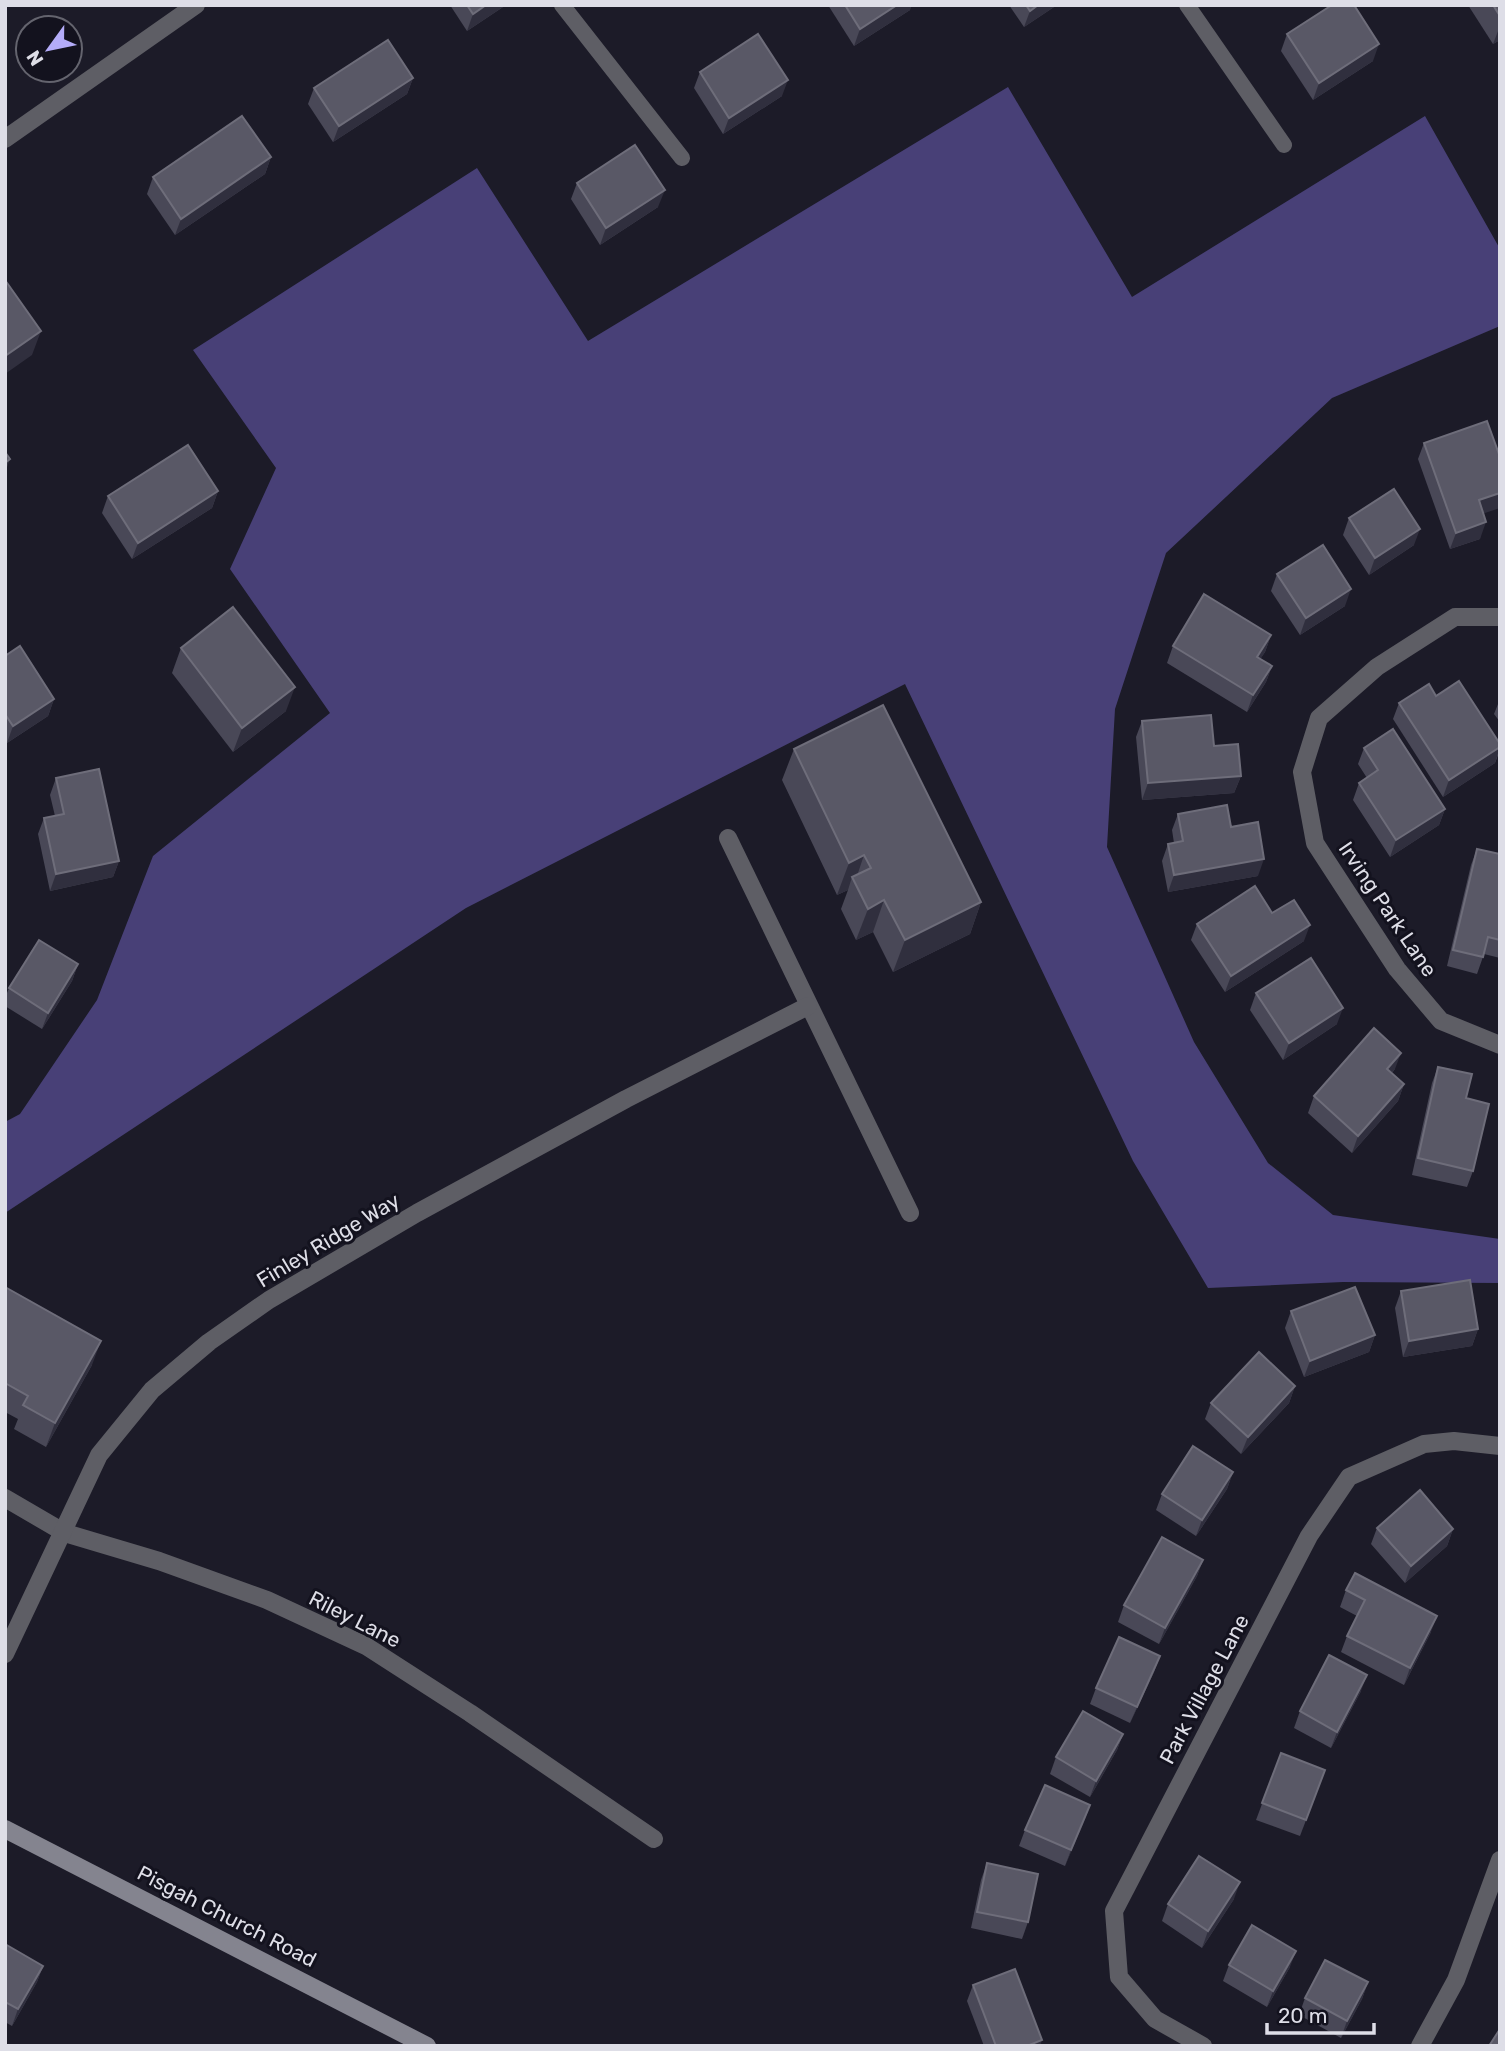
<svg xmlns="http://www.w3.org/2000/svg" width="1505" height="2051" font-family="Rubik,sans-serif">
<style>
.forest{fill:#484077}
.lines{fill:none;stroke-linecap:round;stroke-linejoin:round}
.lane{stroke:#5e5e65;stroke-width:16}
.street{stroke:#5e5e65;stroke-width:18}
.secondary{stroke:#84848f;stroke-width:18}
.wall{fill:#494857}
.shaded-wall{fill:#302f3e}
.building{fill:#595866;stroke:#6e6d7a;stroke-width:2}
.labels{text-anchor:middle;dominant-baseline:central;stroke-width:6;stroke-linejoin:round;paint-order:stroke}
.street-label{font-size:21px;fill:#dedee7;stroke:#13121e}
</style>
<rect width="100%" height="100%" fill="#1c1b28"/>
<polygon class="forest" points="1008,87 1132,297 1425,116 1500,249 1500,326 1332,398 1166,553 1115,709 1107,847 1194,1042 1268,1163 1333,1215 1500,1239 1500,1283 1343,1282 1208,1288 1133,1161 905,684 466,908 5,1213 5,1122 20,1114 97,1000 153,856 330,713 230,569 276,468 193,350 477,168 588,341"/>
<g class="lines">
<g class="lane">
<polyline points="562,5 682,158"/>
<polyline points="1187,5 1284,145"/>
</g>
<g class="street">
<polyline points="5,139 196,5"/>
<polyline points="1500,617 1455,617 1377,667 1319,718 1302,772 1315,843 1397,969 1441,1021 1500,1045"/>
<polyline points="728,838 910,1213"/>
<polyline points="5,1498 65,1533 159,1561 267,1600 366,1646 470,1713 654,1839"/>
<polyline points="5,1654 99,1455 152,1390 209,1342 269,1300 417,1213 626,1099 808,1006"/>
<polyline points="1203,2046 1155,2019 1119,1977 1114,1911 1309,1536 1349,1477 1424,1444 1454,1441 1500,1446"/>
<polyline points="1420,2046 1456,1980 1500,1860"/>
</g>
<polyline class="secondary" points="5,1829 427,2046"/>
</g>
<g class="wall">
<polygon points="450,5 506,5 467,31"/>
<polygon points="828,5 911,5 910,10 854,46"/>
<polygon points="1009,5 1057,5 1024,27"/>
<polygon points="1468,5 1500,5 1500,40 1493,44"/>
<polygon points="1287,34 1373,61 1313,100 1281,51"/>
<polygon points="700,72 782,96 723,134 694,88"/>
<polygon points="413,78 407,94 333,142 308,104 314,88"/>
<polygon points="271,157 265,174 175,235 147,194 153,177"/>
<polygon points="577,183 658,207 600,245 571,199"/>
<polygon points="1424,443 1483,513 1480,539 1450,549 1418,459"/>
<polygon points="218,491 212,508 132,559 102,513 108,496"/>
<polygon points="1349,518 1414,545 1369,575 1343,535"/>
<polygon points="1277,574 1345,606 1300,635 1271,591"/>
<polygon points="1271,635 1265,652 1260,659 1272,666 1266,682 1247,712 1167,663 1173,646"/>
<polygon points="181,648 286,711 233,752 172,673"/>
<polygon points="5,656 54,699 48,716 7,743 5,740"/>
<polygon points="1436,696 1500,744 1500,750 1495,763 1443,797 1393,719 1399,703"/>
<polygon points="1500,699 1500,722 1494,714"/>
<polygon points="1142,721 1214,746 1241,776 1234,793 1142,800 1136,737"/>
<polygon points="1364,748 1445,809 1439,825 1390,857 1353,800 1359,783 1367,778 1358,764"/>
<polygon points="794,749 981,902 970,934 893,972 873,932 856,940 841,909 848,890 837,895 782,780"/>
<polygon points="56,778 119,861 113,877 50,891 38,834 44,818 55,816 50,795"/>
<polygon points="1178,814 1231,827 1258,876 1168,892 1162,861 1168,844 1174,843 1172,830"/>
<polygon points="1477,849 1500,854 1500,958 1484,954 1477,974 1447,966 1471,865"/>
<polygon points="1272,913 1304,941 1225,992 1191,940 1197,924"/>
<polygon points="78,964 72,981 42,1029 5,1006 5,998 9,988"/>
<polygon points="1256,993 1337,1024 1283,1060 1250,1010"/>
<polygon points="1438,1067 1466,1098 1473,1171 1467,1187 1412,1175 1432,1083"/>
<polygon points="1395,1069 1392,1073 1404,1084 1398,1101 1352,1153 1308,1113 1314,1096"/>
<polygon points="5,1287 92,1365 46,1447 14,1429 18,1419 5,1412"/>
<polygon points="1401,1291 1478,1329 1472,1346 1403,1357 1395,1308"/>
<polygon points="1291,1311 1375,1335 1369,1352 1304,1377 1285,1328"/>
<polygon points="1295,1386 1289,1403 1241,1454 1205,1419 1211,1403"/>
<polygon points="1233,1472 1227,1489 1196,1536 1156,1510 1162,1494"/>
<polygon points="1377,1528 1453,1529 1447,1546 1405,1583 1371,1544"/>
<polygon points="1203,1560 1197,1576 1159,1644 1118,1622 1124,1605"/>
<polygon points="1346,1590 1431,1632 1404,1685 1341,1652 1347,1636 1357,1616 1340,1607"/>
<polygon points="1160,1656 1154,1672 1130,1723 1090,1704 1096,1688"/>
<polygon points="1361,1691 1331,1748 1294,1728 1300,1711"/>
<polygon points="1123,1734 1117,1750 1090,1797 1050,1774 1056,1757"/>
<polygon points="1281,1753 1325,1770 1300,1836 1256,1820"/>
<polygon points="1090,1805 1065,1866 1019,1846 1025,1830"/>
<polygon points="987,1863 1028,1922 1022,1939 971,1928 981,1880"/>
<polygon points="1234,1899 1202,1948 1162,1921 1168,1904"/>
<polygon points="5,1944 43,1966 37,1982 12,2026 5,2022"/>
<polygon points="1229,1965 1290,1967 1267,2007 1223,1981"/>
<polygon points="1368,1982 1362,1999 1341,2038 1299,2015 1305,1998"/>
<polygon points="973,1985 1040,2046 984,2046 967,2001"/>
</g>
<g class="shaded-wall">
<polygon points="486,5 506,5 467,31 473,14"/>
<polygon points="897,5 911,5 910,10 854,46 860,29"/>
<polygon points="1038,5 1057,5 1024,27 1030,11"/>
<polygon points="1500,26 1500,40 1493,44"/>
<polygon points="1379,44 1373,61 1313,100 1319,83"/>
<polygon points="413,78 407,94 333,142 339,126"/>
<polygon points="788,80 782,96 723,134 729,118"/>
<polygon points="271,157 265,174 175,235 181,219"/>
<polygon points="665,190 658,207 600,245 606,228"/>
<polygon points="41,331 32,355 5,374 5,356"/>
<polygon points="10,459 5,473 5,463"/>
<polygon points="218,491 212,508 132,559 138,543"/>
<polygon points="1500,493 1500,508 1473,517 1479,500"/>
<polygon points="1486,522 1480,539 1450,549 1456,533"/>
<polygon points="1420,529 1414,545 1369,575 1375,558"/>
<polygon points="1351,589 1345,606 1300,635 1306,618"/>
<polygon points="1271,635 1265,652 1251,674 1257,657"/>
<polygon points="1272,666 1266,682 1247,712 1253,695"/>
<polygon points="295,687 286,711 233,752 242,728"/>
<polygon points="54,699 48,716 7,743 13,726"/>
<polygon points="1500,747 1495,763 1443,797 1449,780"/>
<polygon points="1241,776 1234,793 1142,800 1148,783"/>
<polygon points="1445,809 1439,825 1390,857 1396,840"/>
<polygon points="864,855 855,882 852,877 848,890 837,895 849,863"/>
<polygon points="1264,859 1258,876 1168,892 1174,875"/>
<polygon points="119,861 113,877 50,891 56,874"/>
<polygon points="884,900 873,932 856,940 868,909"/>
<polygon points="981,902 970,934 893,972 905,940"/>
<polygon points="1310,925 1304,941 1225,992 1231,976"/>
<polygon points="78,964 72,981 42,1029 48,1013"/>
<polygon points="1343,1008 1337,1024 1283,1060 1289,1043"/>
<polygon points="1401,1053 1395,1069 1381,1085 1387,1069"/>
<polygon points="1404,1084 1398,1101 1352,1153 1358,1136"/>
<polygon points="1478,1329 1472,1346 1403,1357 1409,1341"/>
<polygon points="1375,1335 1369,1352 1304,1377 1310,1361"/>
<polygon points="101,1341 92,1365 46,1447 55,1423"/>
<polygon points="1295,1386 1289,1403 1241,1454 1248,1437"/>
<polygon points="1233,1472 1227,1489 1196,1536 1202,1520"/>
<polygon points="1453,1529 1447,1546 1405,1583 1411,1566"/>
<polygon points="1203,1560 1197,1576 1159,1644 1165,1628"/>
<polygon points="1437,1616 1431,1632 1404,1685 1410,1668"/>
<polygon points="1160,1656 1154,1672 1130,1723 1137,1707"/>
<polygon points="1367,1675 1361,1691 1331,1748 1337,1732"/>
<polygon points="1123,1734 1117,1750 1090,1797 1096,1781"/>
<polygon points="1090,1805 1084,1822 1065,1866 1071,1850"/>
<polygon points="1240,1882 1234,1899 1202,1948 1208,1931"/>
<polygon points="1296,1951 1290,1967 1267,2007 1273,1991"/>
<polygon points="43,1966 37,1982 12,2026 18,2009"/>
<polygon points="1368,1982 1362,1999 1341,2038 1347,2021"/>
<polygon points="1042,2040 1040,2046 1027,2046"/>
</g>
<g class="building">
<polygon points="467,5 486,5 473,14"/>
<polygon points="845,5 897,5 860,29"/>
<polygon points="1026,5 1038,5 1030,11"/>
<polygon points="1332,5 1354,5 1379,44 1319,83 1287,34"/>
<polygon points="1493,5 1500,5 1500,16"/>
<polygon points="758,34 788,80 729,118 700,72"/>
<polygon points="388,40 413,78 339,126 314,88"/>
<polygon points="242,116 271,157 181,219 153,177"/>
<polygon points="635,145 665,190 606,228 577,183"/>
<polygon points="5,280 41,331 5,356"/>
<polygon points="1487,421 1500,457 1500,493 1479,500 1486,522 1456,533 1424,443"/>
<polygon points="188,445 218,491 138,543 108,496"/>
<polygon points="5,452 10,459 5,463"/>
<polygon points="1394,489 1420,529 1375,558 1349,518"/>
<polygon points="1323,545 1351,589 1306,618 1277,574"/>
<polygon points="1204,594 1271,635 1257,657 1272,666 1253,695 1173,646"/>
<polygon points="233,607 295,687 242,728 181,648"/>
<polygon points="20,646 54,699 13,726 5,714 5,656"/>
<polygon points="1459,681 1500,744 1500,747 1449,780 1399,703 1429,684 1436,696"/>
<polygon points="883,705 981,902 905,940 884,900 868,909 852,877 871,868 864,855 849,863 794,749"/>
<polygon points="1211,715 1214,746 1238,744 1241,776 1148,783 1142,721"/>
<polygon points="1393,729 1445,809 1396,840 1359,783 1378,770 1364,748"/>
<polygon points="99,769 119,861 56,874 44,818 64,814 56,778"/>
<polygon points="1227,805 1231,827 1258,822 1264,859 1174,875 1168,844 1183,841 1178,814"/>
<polygon points="1477,849 1500,854 1500,940 1488,937 1483,957 1453,950"/>
<polygon points="1255,886 1272,913 1294,900 1310,925 1231,976 1197,924"/>
<polygon points="39,940 78,964 48,1013 9,988"/>
<polygon points="1311,958 1343,1008 1289,1043 1256,993"/>
<polygon points="1374,1028 1401,1053 1387,1069 1404,1084 1358,1136 1314,1096"/>
<polygon points="1438,1067 1472,1074 1466,1098 1489,1104 1473,1171 1418,1158"/>
<polygon points="1470,1280 1478,1329 1409,1341 1401,1291"/>
<polygon points="5,1287 101,1341 55,1423 23,1405 28,1396 5,1383"/>
<polygon points="1355,1287 1375,1335 1310,1361 1291,1311"/>
<polygon points="1259,1352 1295,1386 1248,1437 1211,1403"/>
<polygon points="1193,1446 1233,1472 1202,1520 1162,1494"/>
<polygon points="1420,1490 1453,1529 1411,1566 1377,1528"/>
<polygon points="1162,1537 1203,1560 1165,1628 1124,1605"/>
<polygon points="1355,1573 1437,1616 1410,1668 1347,1636 1365,1600 1346,1590"/>
<polygon points="1119,1637 1160,1656 1137,1707 1096,1688"/>
<polygon points="1329,1655 1367,1675 1337,1732 1300,1711"/>
<polygon points="1083,1711 1123,1734 1096,1781 1056,1757"/>
<polygon points="1281,1753 1325,1770 1306,1820 1262,1803"/>
<polygon points="1045,1785 1090,1805 1071,1850 1025,1830"/>
<polygon points="1199,1856 1240,1882 1208,1931 1168,1904"/>
<polygon points="987,1863 1038,1874 1028,1922 977,1912"/>
<polygon points="1252,1925 1296,1951 1273,1991 1229,1965"/>
<polygon points="5,1944 43,1966 18,2009 5,2002"/>
<polygon points="1325,1960 1368,1982 1347,2021 1305,1998"/>
<polygon points="1015,1969 1042,2040 1027,2046 996,2046 973,1985"/>
<polygon points="1500,2029 1500,2046 1489,2046"/>
</g>
<g class="labels">
<g class="street-label">
<text transform="translate(1388 909) rotate(56)">Irving Park Lane</text>
<text transform="translate(328 1240) rotate(-31)">Finley Ridge Way</text>
<text transform="translate(355 1619) rotate(27)">Riley Lane</text>
<text transform="translate(1204 1689) rotate(-62)">Park Village Lane</text>
<text transform="translate(227 1916) rotate(27)">Pisgah Church Road</text>
</g>
</g>
<rect width="1505" height="2051" fill="none" stroke="#dedee7" stroke-width="14"/>
<g transform="translate(49 49) rotate(237)"><circle r="33" fill="#13121e" stroke="#64646e" stroke-width="2"/>
<path d="M0-5L12 26L0 18L-12 26Z" fill="#b4acf9"/>
<text y="-10" font-size="19" font-weight="bold" text-anchor="middle" fill="#dedee7">N</text>
</g>
<path d="M1267 2023v10h107v-10" fill="none" stroke="#dedee7" stroke-width="3.5"/>
<text x="1278" y="2023" font-size="21" fill="#dedee7" stroke="#13121e" stroke-width="5" paint-order="stroke">20 m</text>
</svg>
